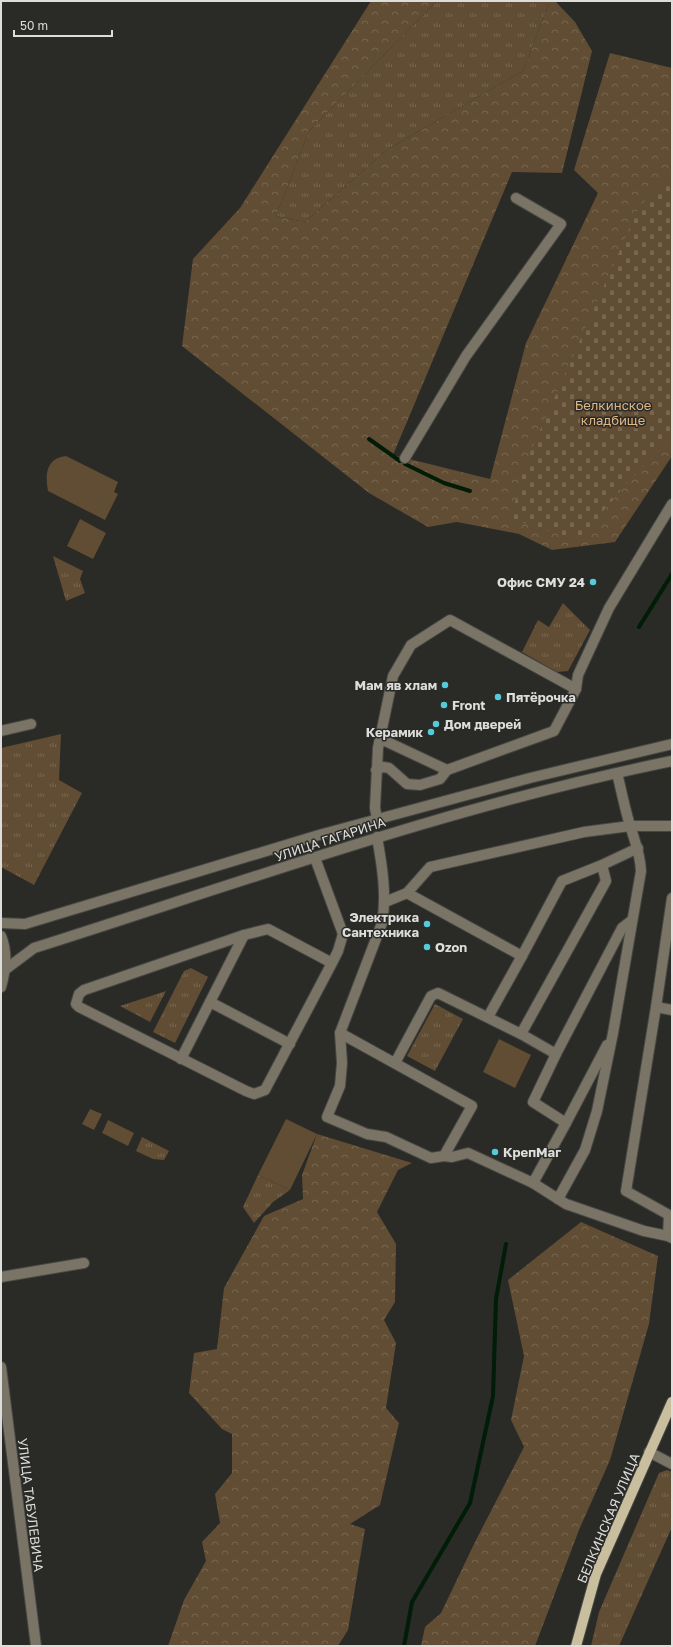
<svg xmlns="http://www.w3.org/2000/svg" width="673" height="1647" font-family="'Golos Text',sans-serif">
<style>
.grass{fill:url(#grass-tufts)}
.forest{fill:url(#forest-crowns)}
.cemetery{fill:url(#cemetery-stones)}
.pitch{fill:#614d33}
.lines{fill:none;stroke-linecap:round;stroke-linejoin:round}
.stream{stroke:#011c07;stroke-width:4}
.minor-casing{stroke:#474744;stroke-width:12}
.major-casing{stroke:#474744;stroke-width:12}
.minor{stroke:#797465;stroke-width:10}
.major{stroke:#c9bf9f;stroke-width:10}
.poi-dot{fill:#53cbdb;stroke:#2a2a27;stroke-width:1.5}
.labels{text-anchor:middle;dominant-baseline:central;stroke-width:3;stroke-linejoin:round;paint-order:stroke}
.park-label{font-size:13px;fill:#e0b683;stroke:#2a2a27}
.poi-label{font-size:13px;font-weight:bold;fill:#dddddc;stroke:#2a2a27;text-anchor:start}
.street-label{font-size:13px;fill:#dddddc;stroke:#2a2a27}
</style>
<defs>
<pattern id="grass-tufts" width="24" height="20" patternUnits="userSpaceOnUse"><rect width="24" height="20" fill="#614d33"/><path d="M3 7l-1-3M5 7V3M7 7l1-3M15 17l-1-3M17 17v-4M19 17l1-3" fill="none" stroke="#776650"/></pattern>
<pattern id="forest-crowns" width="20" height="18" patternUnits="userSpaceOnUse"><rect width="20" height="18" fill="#614d33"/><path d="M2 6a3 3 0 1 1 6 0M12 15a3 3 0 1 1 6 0" fill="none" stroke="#776650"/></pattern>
<pattern id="cemetery-stones" width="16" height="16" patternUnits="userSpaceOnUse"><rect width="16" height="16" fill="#614d33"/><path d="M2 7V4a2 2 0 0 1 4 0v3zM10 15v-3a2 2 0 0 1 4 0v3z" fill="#776650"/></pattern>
</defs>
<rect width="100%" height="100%" fill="#2a2a27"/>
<g class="grass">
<polygon points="437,1 550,1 523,71 388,149 305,222 276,216 309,131"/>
<polygon points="53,556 83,571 80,579 85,593 66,601"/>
<polygon points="563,603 590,630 568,671 557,672 522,652 538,620 549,627"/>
<polygon points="61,734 59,780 82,793 34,885 1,867 1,748"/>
<polygon points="191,968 208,977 175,1043 153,1032 184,971"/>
<polygon points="166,991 150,1022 120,1006"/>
<polygon points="435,1004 463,1019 435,1071 407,1056"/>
<polygon points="142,1137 169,1151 164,1160 153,1159 136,1151"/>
<polygon points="258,1175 290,1190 273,1202 254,1223 243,1207"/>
<polygon points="667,1470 672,1472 672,1527 619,1646 591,1646 599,1612 659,1473"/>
</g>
<g class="forest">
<polygon points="371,1 437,1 309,131 276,216 305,222 388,149 523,71 550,1 555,1 575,22 592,51 562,173 512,172 393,455 490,479 526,343 598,193 574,170 610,53 672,68 672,456 615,542 552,550 519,534 457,522 428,527 369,493 182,346 193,259 240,208"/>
<polygon points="317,1134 412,1163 398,1170 377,1212 396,1244 395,1302 384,1320 396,1343 386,1408 399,1423 380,1505 350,1524 365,1529 348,1630 338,1646 168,1646 184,1600 206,1561 202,1542 220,1523 215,1494 232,1473 232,1434 222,1429 189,1393 194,1353 217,1349 224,1288 264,1216 303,1199 302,1175"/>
<polygon points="581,1222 658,1256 649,1324 610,1460 579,1530 535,1646 421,1646 425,1627 441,1613 475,1542 524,1447 511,1420 524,1356 508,1280"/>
</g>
<polygon class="cemetery" points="672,172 672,437 625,485 579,540 511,519 523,469 639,207"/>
<g class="pitch">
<path d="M66 456 118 482 114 492 118 494 105 520 48 491C45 475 46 458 66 456Z"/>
<polygon points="80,519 106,533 93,559 67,546"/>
<polygon points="499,1039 531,1055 515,1088 483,1072"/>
<polygon points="90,1109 102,1114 94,1130 82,1124"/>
<polygon points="286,1119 317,1134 290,1190 258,1175"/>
<polygon points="108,1120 134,1133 128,1146 102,1133"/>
</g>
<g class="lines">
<g class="stream">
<polyline points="369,439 400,461"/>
<polyline points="405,464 444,483 470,491"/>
<polyline points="639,627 672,574"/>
<polyline points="404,1646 412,1602 470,1503 493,1396 496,1299 506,1244"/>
</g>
<defs>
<g id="minor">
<polyline points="405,458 466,356 561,224 516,198"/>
<polyline points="576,689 578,675 609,608 672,504"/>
<polyline points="1,731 31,724"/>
<polyline points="376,770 383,767 389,768 407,784 420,785 440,779 447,770"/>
<polyline points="377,819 375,808 378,748 393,676 411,645 450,620 576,689 554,731 447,770 381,739"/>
<path d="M377 837C382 865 387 895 382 923L340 1033 342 1063 340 1086 327 1117 367 1134 386 1137 431 1158 444 1156 452 1157 468 1153 533 1183 566 1204 644 1231 668 1236 672 1238"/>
<polyline points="315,858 343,934 338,951 332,963 265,1090 254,1094 246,1091 79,1007 76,1004 79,994 84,990 244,935 268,929 332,963"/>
<polyline points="407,893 522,956 488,1017"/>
<polyline points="385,902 407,893 430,867 584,832 630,826 672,826"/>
<polyline points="1,923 25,924 319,835 530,778 672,744"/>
<path d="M1 936C8 953 6 970 1 987"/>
<polyline points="522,956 562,881 602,865 638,848"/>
<path d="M6 969 34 948C245 881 455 805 672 761"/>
<polyline points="210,1002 290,1044"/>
<polyline points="656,1007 672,1010"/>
<polyline points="340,1033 472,1106 444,1156"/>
<polyline points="521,1034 606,881 602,865"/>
<polyline points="181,1059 244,935"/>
<polyline points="395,1063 431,996 438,993 521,1034 556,1054 622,928 631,921"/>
<polyline points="566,1123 607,1045"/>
<polyline points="533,1183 566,1123 533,1102 556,1054"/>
<path d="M558 1199 585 1150 597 1111 613 1033 641 871C640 851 634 840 629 822 624 805 621 789 617 773"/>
<polyline points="668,1236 669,1215 626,1191 656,1007 672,898"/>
<polyline points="1,1277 84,1263"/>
<polyline points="1,1367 36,1646"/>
<polyline points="649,1452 672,1464"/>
</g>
<polyline id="major" points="576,1646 596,1574 672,1402"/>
</defs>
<use href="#minor" class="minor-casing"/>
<use href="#major" class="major-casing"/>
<use href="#minor" class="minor"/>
<use href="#major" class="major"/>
</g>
<g class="poi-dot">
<circle cx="593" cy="582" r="4"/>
<circle cx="445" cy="685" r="4"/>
<circle cx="498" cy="697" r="4"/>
<circle cx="444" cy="705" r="4"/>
<circle cx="436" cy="724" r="4"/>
<circle cx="431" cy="732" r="4"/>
<circle cx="427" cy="924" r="4"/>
<circle cx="427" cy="947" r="4"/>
<circle cx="495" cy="1152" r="4"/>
</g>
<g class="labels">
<g class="park-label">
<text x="613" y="405">Белкинское<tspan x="613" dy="15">кладбище</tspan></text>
</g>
<g class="poi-label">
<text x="585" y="582" text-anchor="end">Офис СМУ 24</text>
<text x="437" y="685" text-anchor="end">Мам яв хлам</text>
<text x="506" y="697">Пятёрочка</text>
<text x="452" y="705">Front</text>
<text x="444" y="724">Дом дверей</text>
<text x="423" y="732" text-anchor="end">Керамик</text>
<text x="419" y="917" text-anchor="end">Электрика<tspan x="419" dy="15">Сантехника</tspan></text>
<text x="435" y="947">Ozon</text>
<text x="503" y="1152">КрепМаг</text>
</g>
<g class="street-label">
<text transform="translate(330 839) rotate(-18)">УЛИЦА ГАГАРИНА</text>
<text transform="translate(31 1505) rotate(83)">УЛИЦА ТАБУЛЕВИЧА</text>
<text transform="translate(608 1518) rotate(-67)">БЕЛКИНСКАЯ УЛИЦА</text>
</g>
</g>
<rect width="673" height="1647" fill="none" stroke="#dddddc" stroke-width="4"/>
<path d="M14 30v6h98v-6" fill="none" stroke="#dddddc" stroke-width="2"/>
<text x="20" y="30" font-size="12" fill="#dddddc" stroke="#2a2a27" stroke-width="3" paint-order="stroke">50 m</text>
</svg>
